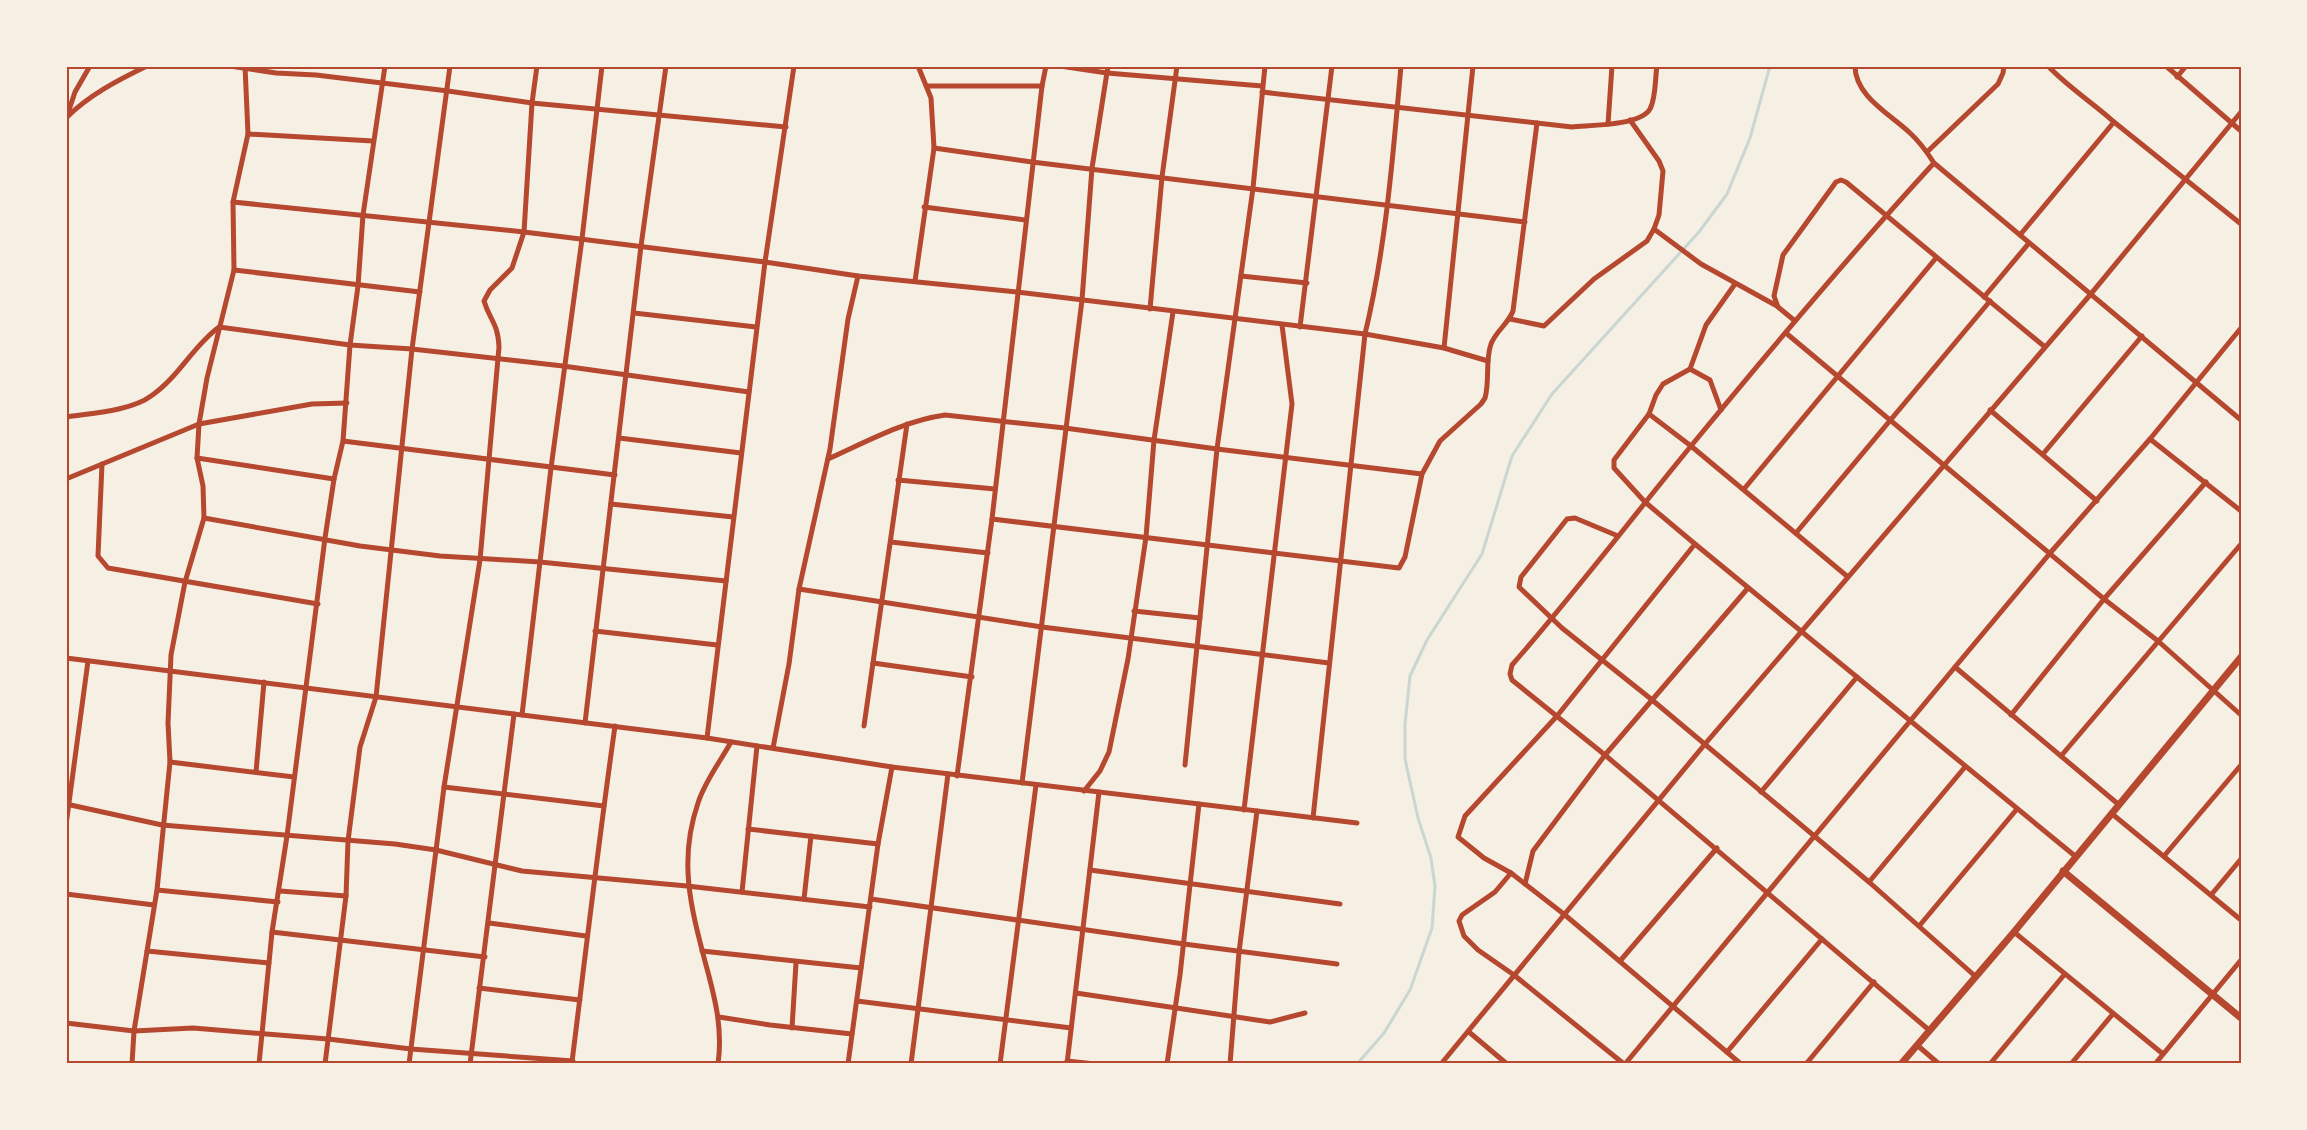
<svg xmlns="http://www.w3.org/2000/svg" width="2307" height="1130" font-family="Overpass,sans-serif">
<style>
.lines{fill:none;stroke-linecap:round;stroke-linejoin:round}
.stream{stroke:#c9d6d2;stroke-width:3}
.minor{stroke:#b5482f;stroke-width:5}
.tertiary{stroke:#b5482f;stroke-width:7}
.neatline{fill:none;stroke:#b5482f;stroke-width:2}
</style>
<rect width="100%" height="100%" fill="#f6efe4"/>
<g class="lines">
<polyline class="stream" points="1357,1064 1384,1033 1410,990 1432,928 1435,886 1431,858 1418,818 1405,759 1405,724 1410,676 1427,640 1482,554 1512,456 1552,394 1699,232 1727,194 1750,138 1770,66"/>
<g class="minor">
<polyline points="230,66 276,73 316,75 448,91 532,103 786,127"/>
<polyline points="1060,66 1107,73 1262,86"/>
<path d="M1855 66C1855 96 1890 114 1910 133 1920 142 1927 152 1934 163L2241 420"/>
<path d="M2048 66C2068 87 2093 103 2114 122"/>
<polyline points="2166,66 2241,131"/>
<polyline points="66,69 66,66"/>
<polyline points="2177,77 2186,66"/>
<polyline points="927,86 1042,86"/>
<path d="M1262 92 1572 127C1590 125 1640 126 1650 109 1656 98 1655 78 1657 66"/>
<polyline points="67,116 75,92 90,66"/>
<path d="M66 118C89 95 118 80 147 66"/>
<polyline points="1608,124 1612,66"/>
<polyline points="248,134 373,141"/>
<polyline points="934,148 1032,162 1525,222"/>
<polyline points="1927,152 1998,84 2003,73 2004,66"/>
<polyline points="233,202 524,232 765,262 858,276 1017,292 1365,334 1444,348 1488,361"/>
<polyline points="924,207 1025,220"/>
<polyline points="1654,229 1701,264 1777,306"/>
<polyline points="2020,235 2114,122 2241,224"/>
<polyline points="234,270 420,292"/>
<polyline points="1241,276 1307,283"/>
<polyline points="915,281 934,148 931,98 918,66"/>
<polyline points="1735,284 1706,325 1690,369 1663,384 1656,395 1649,414 1614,460 1614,468 1645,502 1695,544 2075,856"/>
<polyline points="1984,297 2029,243"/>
<polyline points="1150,309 1162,177 1177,66"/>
<polyline points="634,313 756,327"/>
<polyline points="1510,319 1544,326 1594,279 1647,241 1654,229 1659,215 1663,171 1659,161 1630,120"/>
<polyline points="1795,321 1778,307 1774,296 1783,255 1836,182 1841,180 1846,182 2045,347"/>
<polyline points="1300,327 1332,66"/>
<polyline points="1786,333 2104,599 2158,641 2241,715"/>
<polyline points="1444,348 1473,66"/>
<polyline points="1690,369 1710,380 1721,410"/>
<polyline points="1990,410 2097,501"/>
<polyline points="1649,414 1691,446 1848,577"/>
<path d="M66 417C91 413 131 411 151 396 178 378 193 346 219 327L350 345 412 349 563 366 749 392"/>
<polyline points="619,438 741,453"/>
<polyline points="2150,439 2241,511"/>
<polyline points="343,441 615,475"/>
<polyline points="2043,454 2142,336"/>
<polyline points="197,458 334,479"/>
<path d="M828 459C866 442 903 421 945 415L1065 428 1217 449 1422 474"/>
<polyline points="102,464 98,556 108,568 318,604"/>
<polyline points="66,479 199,424 312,404 347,403"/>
<polyline points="898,480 995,489"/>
<polyline points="1744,489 1936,258"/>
<polyline points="611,504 733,517"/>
<polyline points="204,518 360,546 440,556 540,562 726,581"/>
<path d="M992 519 1399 568 1405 557 1422 474 1440 441 1481 404 1485 398C1490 380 1485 361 1491 344 1496 331 1508 324 1513 311L1537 123"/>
<polyline points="1796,533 1990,301"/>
<polyline points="1618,536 1575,518 1567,519 1521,577 1519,587 1562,628 1651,699 1869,882 1975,976"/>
<polyline points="891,542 988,553"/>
<polyline points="1695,544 1557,716 1465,816 1458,837 1484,858 1511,873 1565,915 1741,1064"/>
<polyline points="799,589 1042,627 1329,663"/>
<polyline points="1134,611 1200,618"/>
<polyline points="595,631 717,645"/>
<polyline points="66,658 707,738 892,767 1357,823"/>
<polyline points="873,663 972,677"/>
<polyline points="1955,667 2118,804"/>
<polyline points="522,715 551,468 582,239 602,66"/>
<polyline points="2011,715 2104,599 2206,482"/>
<polyline points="585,723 641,246 666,66"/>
<polyline points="864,726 907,424"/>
<polyline points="707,738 765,262 794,66"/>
<polyline points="773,748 789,664 799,589 830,449 848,319 858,276"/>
<polyline points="2061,756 2241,544"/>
<polyline points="170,762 294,777"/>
<polyline points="1185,765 1217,449 1253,188 1265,66"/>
<polyline points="256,772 264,682"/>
<polyline points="957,776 992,519 1042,86 1046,66"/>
<polyline points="1022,783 1082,300 1092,168 1108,66"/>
<polyline points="444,787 604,806"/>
<polyline points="1084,791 1100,771 1109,752 1128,659 1146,537 1154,440 1173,312"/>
<polyline points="1761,792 1857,677"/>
<polyline points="66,804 162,825 395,844 436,850 522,871 687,886 870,907"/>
<polyline points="1244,810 1292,404 1282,325"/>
<polyline points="2111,813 2241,920"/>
<path d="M1313 818 1365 334C1386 247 1393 155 1401 66"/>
<polyline points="66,825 88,661"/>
<polyline points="748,829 878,844"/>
<polyline points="2164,856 2241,765"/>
<polyline points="1090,870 1340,904"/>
<polyline points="1511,873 1495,892 1462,915 1459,921 1464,936 1478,950 1514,975 1624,1064"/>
<polyline points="1869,882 1965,767"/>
<polyline points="1525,884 1533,851 1605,755 1748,588"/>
<polyline points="157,890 278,902"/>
<polyline points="280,891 346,896"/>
<polyline points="742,892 757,746"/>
<polyline points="66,894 154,905"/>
<polyline points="2211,895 2241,859"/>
<polyline points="804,899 811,836"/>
<polyline points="871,899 1184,944 1337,964"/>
<polyline points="489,923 586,936"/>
<polyline points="1920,925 2017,809"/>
<polyline points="272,932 485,957"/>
<polyline points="2014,932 2163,1054"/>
<polyline points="147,951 269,963"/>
<polyline points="702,951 861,968"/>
<polyline points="1620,961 1717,848"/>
<polyline points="479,988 580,1000"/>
<polyline points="1076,993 1270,1022 1305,1013"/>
<polyline points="857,1001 1071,1028"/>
<polyline points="719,1017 770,1025 852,1034"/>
<polyline points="66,1023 134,1031 193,1028 328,1039 411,1049 573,1061"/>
<polyline points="792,1028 796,963"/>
<path d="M1929 1030 1605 755 1512 680 1510 674 1512 665C1574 594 1631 519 1691 446 1770 350 1850 254 1934 163"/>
<polyline points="1469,1032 1507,1064"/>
<polyline points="1917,1045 1939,1064"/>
<polyline points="1727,1052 1822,939"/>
<polyline points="1067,1061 1095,1064"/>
<path d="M572 1062C586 950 599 838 615 726"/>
<polyline points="132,1064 134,1031 157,890 170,762 168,723 171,655 185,582 204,518 203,486 197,458 199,424 207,378 234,270 233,202 248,134 245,66"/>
<polyline points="259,1064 272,932 287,836 325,538 334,479 343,441 350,345 358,286 363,215 385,66"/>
<polyline points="325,1064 346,896 348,841 360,747 376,697 412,349 450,66"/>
<path d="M409 1064 444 787 480 560 499 347C498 323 490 321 484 301L490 290 512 268 524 232 532 103 537 66"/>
<polyline points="470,1064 514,714"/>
<path d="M718 1064C723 1029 715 998 706 965 691 908 678 861 698 803 705 781 720 762 731 742"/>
<polyline points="848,1064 878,844 892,767"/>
<polyline points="911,1064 948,774"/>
<polyline points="1000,1064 1036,785"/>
<polyline points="1067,1064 1099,792"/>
<polyline points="1167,1064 1180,975 1199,804"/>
<polyline points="1230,1064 1239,952 1257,811"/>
<polyline points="1441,1064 1705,744 2090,295 2241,112"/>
<polyline points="1625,1064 1955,667 2051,552 2150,439 2241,328"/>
<polyline points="1806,1064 1874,982"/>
<polyline points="1990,1064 2064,975"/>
<polyline points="2071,1064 2112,1015"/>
<polyline points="2155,1064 2241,960"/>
</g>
<g class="tertiary">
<polyline points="2063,871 2241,1018"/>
<polyline points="1901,1064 2014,932 2241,657"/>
</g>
</g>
<rect width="2307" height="1130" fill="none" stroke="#f6efe4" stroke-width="135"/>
<rect x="68" y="68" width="2172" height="994" class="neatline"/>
</svg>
